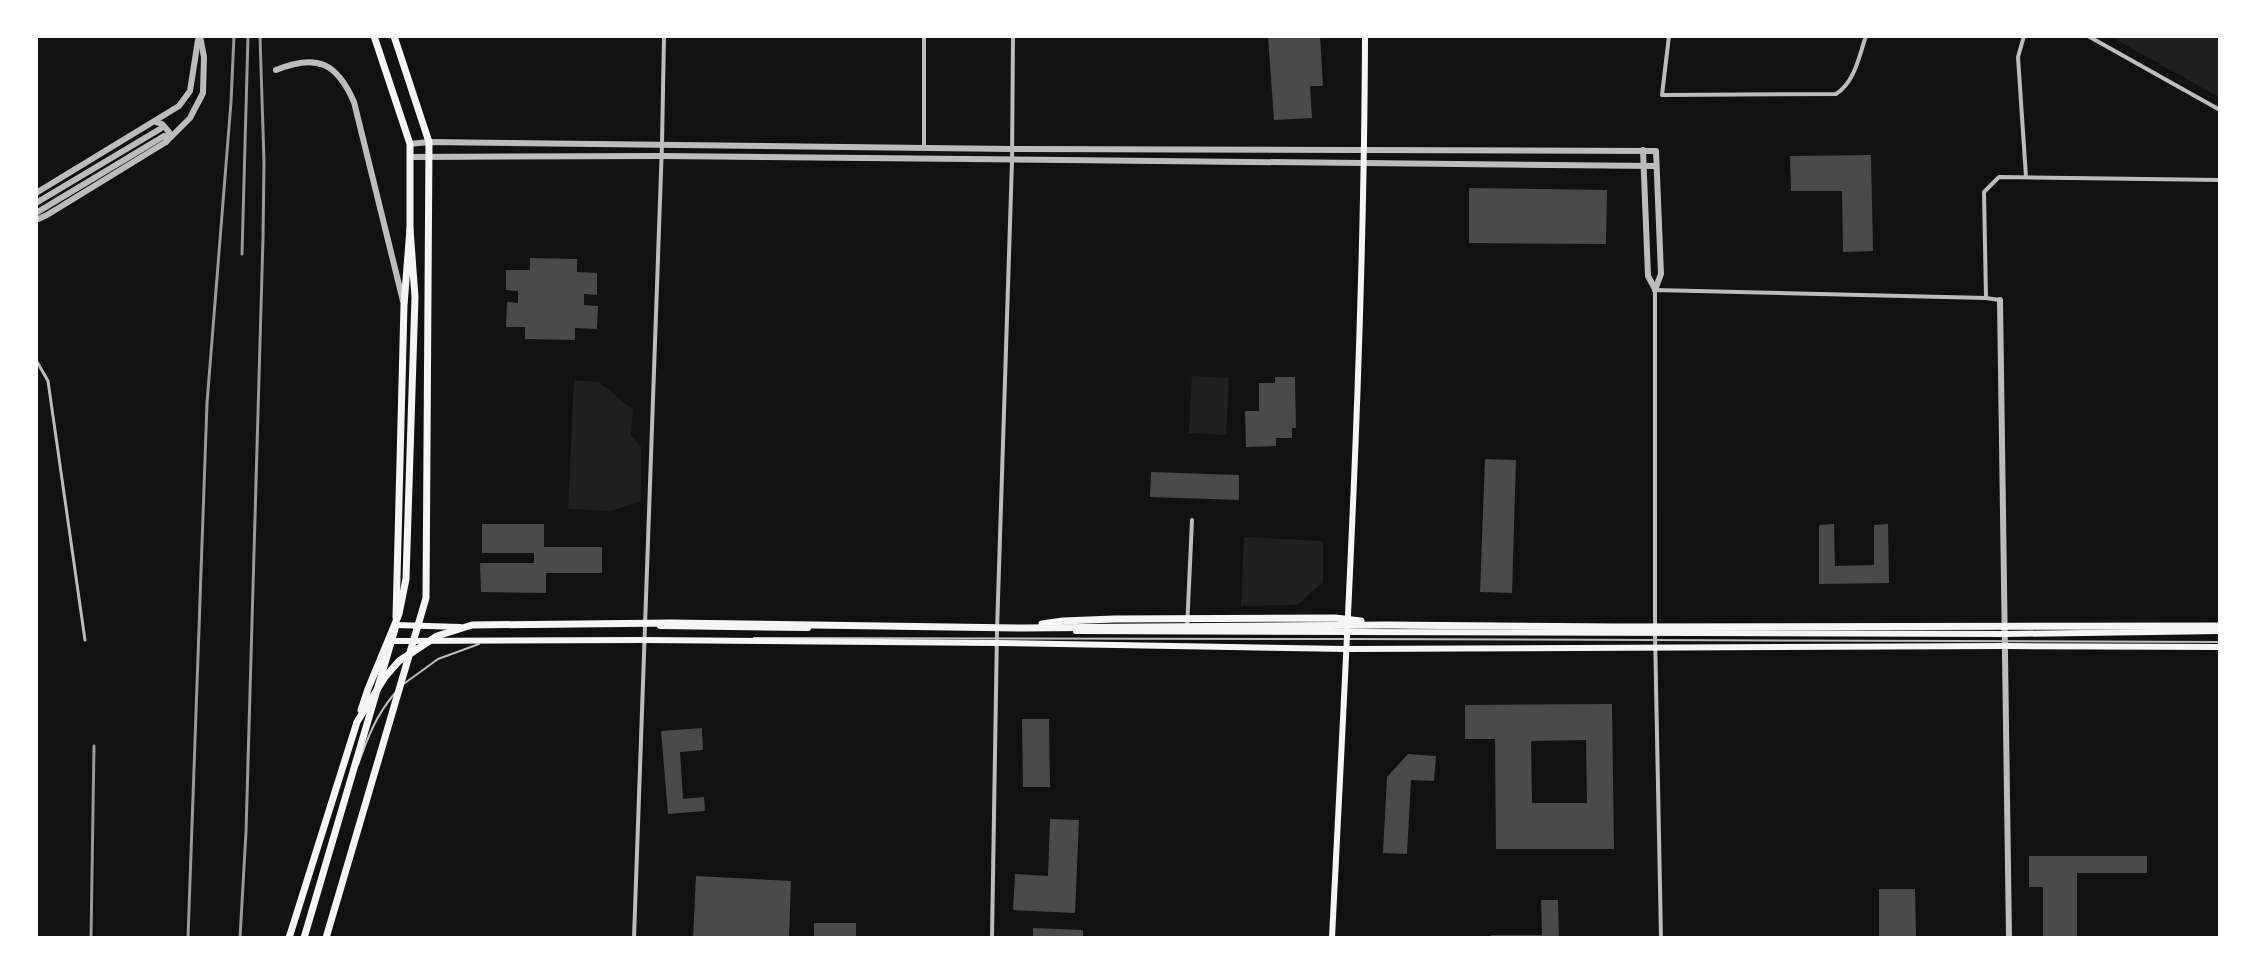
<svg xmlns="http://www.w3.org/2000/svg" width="2256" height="974" font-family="'Source Serif 4',serif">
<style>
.green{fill:#202020}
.building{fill:#4a4a4a;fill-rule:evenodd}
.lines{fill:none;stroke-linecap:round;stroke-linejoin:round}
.service{stroke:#bcbcbc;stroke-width:2}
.pedestrian{stroke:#bcbcbc;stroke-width:3}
.minor{stroke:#bcbcbc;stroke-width:4}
.tertiary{stroke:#bcbcbc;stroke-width:6}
.secondary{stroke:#f5f5f5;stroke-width:6}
.primary{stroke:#f5f5f5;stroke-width:7}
.trunk{stroke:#f5f5f5;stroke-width:7}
.rail{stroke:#9a9a9a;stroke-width:3}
</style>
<rect width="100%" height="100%" fill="#111"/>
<g class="green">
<polygon points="2110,36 2220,36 2220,98"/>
<polygon points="1192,376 1229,378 1226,435 1189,433"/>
<polygon points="574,380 599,382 633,410 631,435 641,447 641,501 611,511 568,509"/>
<polygon points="1244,537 1323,541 1323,582 1297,605 1241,606"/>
</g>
<g class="building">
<polygon points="1268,36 1320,36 1323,86 1310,86 1312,118 1274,120"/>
<polygon points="1871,155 1873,251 1843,252 1842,191 1791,191 1790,156"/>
<polygon points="1469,188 1607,190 1606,244 1469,243"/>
<polygon points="530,258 577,259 577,272 597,273 597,295 584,294 584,305 598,306 597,329 575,328 575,340 525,339 525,327 506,327 507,302 518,303 518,291 506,290 506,270 530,270"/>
<polygon points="1275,377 1295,377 1296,428 1292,428 1292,438 1276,438 1276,446 1246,447 1245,411 1259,411 1259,383 1275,383"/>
<polygon points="1485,459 1516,460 1512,593 1480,592"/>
<polygon points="1151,472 1239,475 1239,500 1150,497"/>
<polygon points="482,524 544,524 544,547 602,547 602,573 546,573 546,593 481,592 480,563 534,563 534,553 482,553"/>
<polygon points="1834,524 1835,566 1874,565 1874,525 1888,524 1889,583 1819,584 1819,525"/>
<path d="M1612 704 1614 849H1496L1495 739H1465V705ZM1586 740 1587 803H1532L1531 741Z"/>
<polygon points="1022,719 1049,719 1050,787 1023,787"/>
<polygon points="702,728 703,750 680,752 683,799 704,797 705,811 668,814 661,731"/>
<polygon points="1408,754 1436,756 1434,781 1411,780 1407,854 1383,853 1387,777"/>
<polygon points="1050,819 1079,820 1075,913 1013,910 1015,874 1048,876"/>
<polygon points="2029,856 2147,856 2147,873 2077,873 2077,937 2043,937 2043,887 2029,887"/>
<polygon points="696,876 791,881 789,938 693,938"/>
<polygon points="1879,889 1915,889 1916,938 1879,938"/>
<polygon points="1541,900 1558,900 1559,938 1491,938 1491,935 1542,935"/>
<rect x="814" y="923" width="42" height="15"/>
<polygon points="1033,928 1083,930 1083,938 1033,938"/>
</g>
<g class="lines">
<g class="service">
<polyline points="754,638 1343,639"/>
<polyline points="1350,639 2220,642"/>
<polyline points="405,683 438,659 479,644"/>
<path d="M358 765C367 739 376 715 395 693"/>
</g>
<polyline class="pedestrian" points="36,360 48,381 85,640"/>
<g class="minor">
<path d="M1669 36 1662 95 1836 94C1855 82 1859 56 1866 36"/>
<polyline points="2024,36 2018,57 2026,177"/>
<polyline points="2088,36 2220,110"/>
<polyline points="924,148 924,36"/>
<polyline points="1986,298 1984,192 1999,177 2220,180"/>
<polyline points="1187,629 1192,520"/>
<polyline points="634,938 662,144 664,36"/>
<polyline points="992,938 997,631 1012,161 1013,36"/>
<polyline points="1661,938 1655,633 1655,290 1986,298 2000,300"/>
</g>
<g class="tertiary">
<path d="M276 70C317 53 337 63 354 102L403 301"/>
<polyline points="156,122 162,124 169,132 166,142"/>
<polyline points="410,144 429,142 1012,149 1656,151 1661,274 1655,290"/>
<polyline points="1643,150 1648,276 1655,289"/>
<polyline points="411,157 661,156 1656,166"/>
<polyline points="36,193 179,106 190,91 198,40"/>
<polyline points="36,203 160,129"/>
<polyline points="36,213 164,136"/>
<polyline points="36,220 47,215 166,142 190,118 203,93 204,57 200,36"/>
<polyline points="2000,300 2009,938"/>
</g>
<g class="secondary">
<polyline points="396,625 460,627"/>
<polyline points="660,626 808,628"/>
<polyline points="1076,631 2006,634 2220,631"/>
<polyline points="392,641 643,640 997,643 1347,649 2005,646 2220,647"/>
<path d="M1332 938C1347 638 1364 337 1365 36"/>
</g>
<g class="primary">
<polyline points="374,36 410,144 410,229 404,305 396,617"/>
<polyline points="304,938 395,629"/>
<polyline points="326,938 426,598 429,142 394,36"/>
</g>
<g class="trunk">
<polyline points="1042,624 1063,621 1114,619 1335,618 1361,621"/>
<polyline points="361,710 368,689 399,614 406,579 415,297 410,229"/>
<polyline points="289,938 357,722 385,677 399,661 437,636 472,625 671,623 1022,628 1387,625 1616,627 2220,626"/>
</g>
<g class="rail">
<polyline points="242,254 248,36"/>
<polyline points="91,938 94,746"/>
<polyline points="188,938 207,403 231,102 234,36"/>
<polyline points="240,938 246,832 263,238 264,162 260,36"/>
</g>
</g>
<rect width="2256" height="974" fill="none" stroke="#ffffff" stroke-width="76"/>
</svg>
